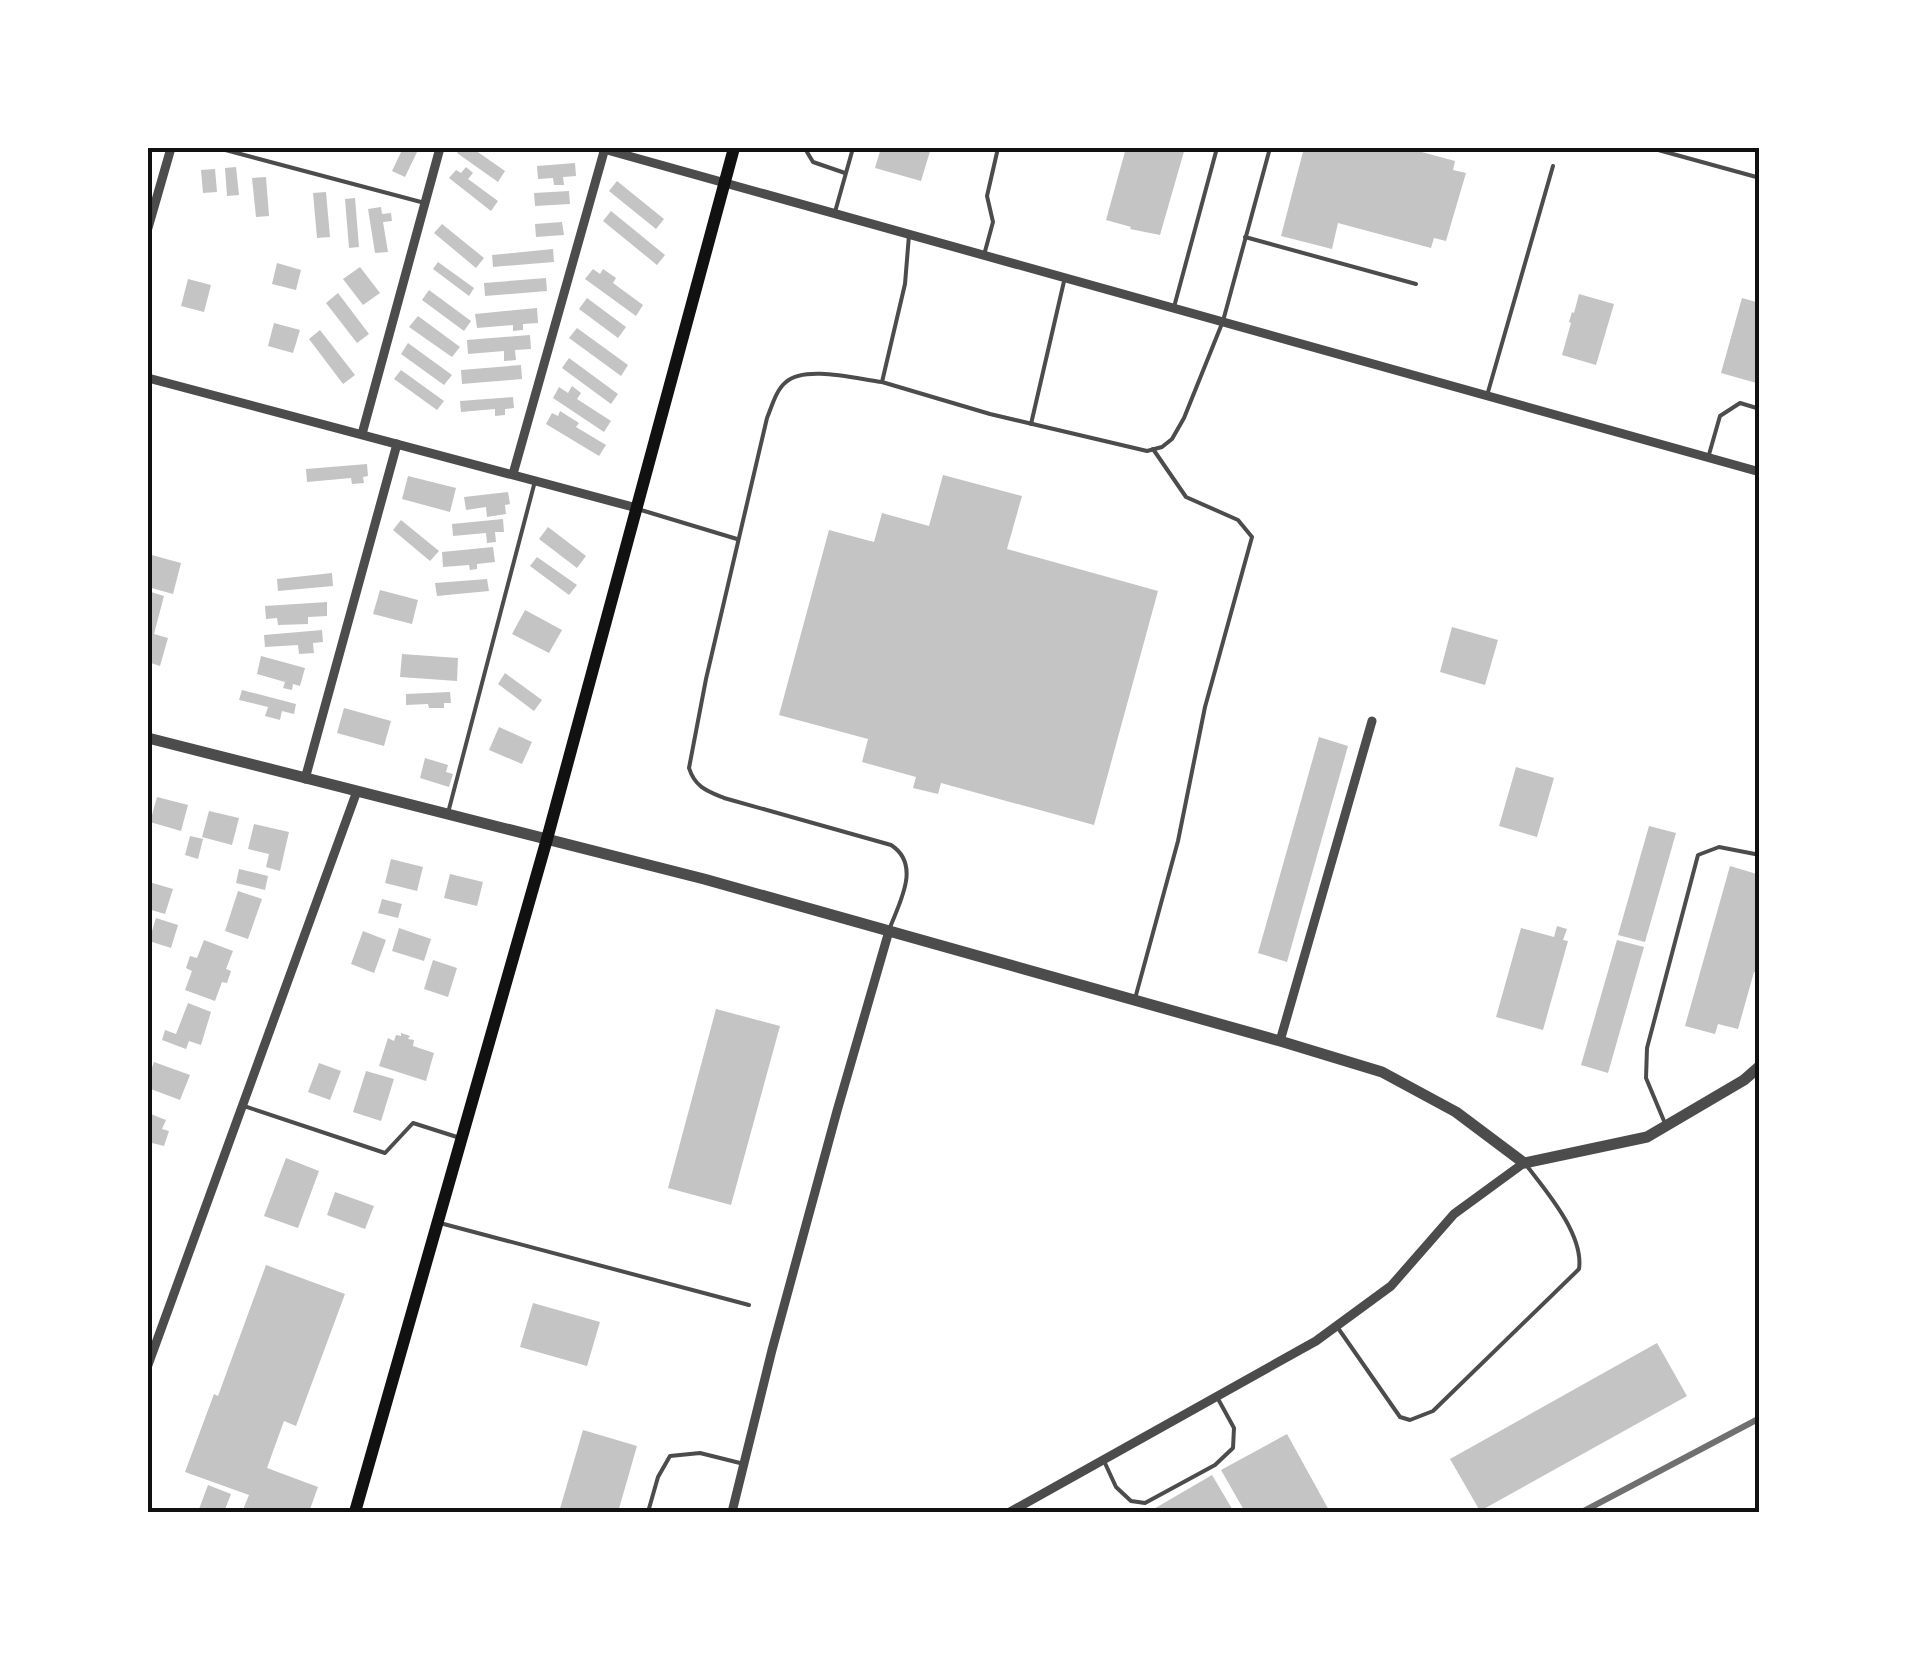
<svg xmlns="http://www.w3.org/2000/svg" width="1907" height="1660" font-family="'Public Sans',sans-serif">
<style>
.building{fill:#c4c4c4}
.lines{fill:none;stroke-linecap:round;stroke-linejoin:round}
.service{stroke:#4c4c4c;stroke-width:4}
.minor{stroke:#4c4c4c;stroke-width:9}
.tertiary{stroke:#4c4c4c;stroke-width:11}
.secondary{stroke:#111;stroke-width:12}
.rail{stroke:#707070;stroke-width:6}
.neatline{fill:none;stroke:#111;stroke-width:4}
</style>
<rect width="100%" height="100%" fill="#fff"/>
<g class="building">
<polygon points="403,148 419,148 405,177 392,171"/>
<polygon points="461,148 472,148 505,171 498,182 457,153"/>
<polygon points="881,148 931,148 921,181 875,168"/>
<polygon points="1126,148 1185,148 1160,235 1130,229 1131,227 1106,220"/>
<polygon points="1304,148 1407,148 1455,161 1453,170 1466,173 1446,241 1434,238 1431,248 1338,223 1332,249 1281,236"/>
<polygon points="575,163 576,176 563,177 564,185 554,185 553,178 538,179 537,166"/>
<polygon points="236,167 239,195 227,196 225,168"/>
<polygon points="466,167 473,173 468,179 498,201 491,211 449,178 456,170 461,173"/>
<polygon points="215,169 217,192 203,193 201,170"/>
<polygon points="266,177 269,216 256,217 252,178"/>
<polygon points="617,181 664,219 656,229 609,191"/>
<polygon points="569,191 570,204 535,206 534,193"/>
<polygon points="326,192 330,237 317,238 313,193"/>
<polygon points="355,198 359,247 349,248 345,199"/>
<polygon points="381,207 382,214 391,213 392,221 383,222 388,252 375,253 368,209"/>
<polygon points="611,211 665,255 657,265 603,221"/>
<polygon points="562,222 564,235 536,237 535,224"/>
<polygon points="442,224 484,258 476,268 434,233"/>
<polygon points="553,249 554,262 493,267 492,255"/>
<polygon points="438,262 474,288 469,296 433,269"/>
<polygon points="277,263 301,270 296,290 272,284"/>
<polygon points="360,267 380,293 363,305 343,279"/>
<polygon points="593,269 600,274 603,269 616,278 613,283 643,305 636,316 585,279"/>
<polygon points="546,278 547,291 485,296 484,283"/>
<polygon points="188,279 211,285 204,312 181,306"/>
<polygon points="429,290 471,321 464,331 422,300"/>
<polygon points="338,293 369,334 357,343 326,303"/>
<polygon points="1579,294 1614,304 1596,365 1562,355 1571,323 1569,322 1572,312 1574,313"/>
<polygon points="587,298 626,327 618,338 579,309"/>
<polygon points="1742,298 1760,303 1760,384 1721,373"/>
<polygon points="537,308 538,323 523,324 523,330 513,331 513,325 477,328 475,314"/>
<polygon points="418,316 460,347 452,357 409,327"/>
<polygon points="274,323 300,330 293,353 268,346"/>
<polygon points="577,328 628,365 621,376 569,338"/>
<polygon points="320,330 355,375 343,384 309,339"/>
<polygon points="530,335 531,349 515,350 516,360 504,361 504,351 468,354 467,340"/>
<polygon points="408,343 452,375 444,385 401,354"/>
<polygon points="569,358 618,394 611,404 562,368"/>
<polygon points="521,365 522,379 462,384 461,370"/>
<polygon points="401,370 444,401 437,410 394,379"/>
<polygon points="572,386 581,393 577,399 611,421 604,432 553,398 559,387 568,393"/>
<polygon points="513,397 514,408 505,409 505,415 495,416 495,409 461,412 460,401"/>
<polygon points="560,411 579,423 576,427 606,445 599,456 546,424 552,413 558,416"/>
<polygon points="367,464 368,476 363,477 364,483 352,484 351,478 307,482 306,469"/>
<polygon points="943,475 1022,496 1007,549 1158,591 1094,825 941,783 938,794 913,788 916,777 862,762 868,739 779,715 829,530 874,542 882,513 929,526"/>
<polygon points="408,476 456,488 450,512 402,499"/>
<polygon points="508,492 510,504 505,505 506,514 487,517 486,507 466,510 464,497"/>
<polygon points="503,519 504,532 495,532 496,542 487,543 486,533 453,536 452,524"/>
<polygon points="401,520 439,551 430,561 393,530"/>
<polygon points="548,527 586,556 577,568 539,539"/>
<polygon points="493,547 495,562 477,564 477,569 470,570 469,565 443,567 442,552"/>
<polygon points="148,554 181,563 173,594 148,587"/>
<polygon points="537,557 577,585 569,595 530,566"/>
<polygon points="332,573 333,586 278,591 277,579"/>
<polygon points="487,579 489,591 437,596 435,583"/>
<polygon points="380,590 418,600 412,624 373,614"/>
<polygon points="148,591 164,596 154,634 168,638 160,666 148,662"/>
<polygon points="327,602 327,616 308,617 308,624 278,625 277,618 266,619 265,606"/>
<polygon points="525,610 562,630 549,653 512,634"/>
<polygon points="1452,627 1498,640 1485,685 1440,672"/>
<polygon points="322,630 323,642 313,643 314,653 299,654 298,645 265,647 264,635"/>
<polygon points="402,654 458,658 457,681 400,677"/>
<polygon points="261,656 305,668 300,686 293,684 292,690 283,688 285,682 257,674"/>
<polygon points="505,673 542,700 534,711 498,684"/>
<polygon points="242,690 296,704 294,714 282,711 280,720 265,716 268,707 239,700"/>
<polygon points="450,692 451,703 444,703 444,708 429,708 428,704 406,705 406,694"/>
<polygon points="344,708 391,721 384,746 337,733"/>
<polygon points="499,727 532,742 522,764 489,750"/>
<polygon points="1319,737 1348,746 1287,962 1258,953"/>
<polygon points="425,758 448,765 446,772 453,774 449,787 420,778"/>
<polygon points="1516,767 1554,778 1537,837 1499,826"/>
<polygon points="157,797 188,805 181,831 150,822"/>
<polygon points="209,811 239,818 232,845 202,837"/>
<polygon points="254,824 289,832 280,871 266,867 269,854 248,849"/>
<polygon points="1649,826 1676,833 1645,942 1618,935"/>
<polygon points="190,836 203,839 198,859 185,855"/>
<polygon points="391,859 423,867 417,891 385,883"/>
<polygon points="1730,866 1760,875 1760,974 1754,972 1738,1029 1718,1024 1715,1034 1685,1026"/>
<polygon points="239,869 268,876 265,890 236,883"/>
<polygon points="450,874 483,882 477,906 444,898"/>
<polygon points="149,882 173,889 165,914 148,909"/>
<polygon points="238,891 262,899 248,939 225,931"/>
<polygon points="382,899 402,904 398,918 378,913"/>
<polygon points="156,918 178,925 171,948 149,941"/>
<polygon points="1557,926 1567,929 1563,940 1568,941 1543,1030 1496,1017 1521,928 1554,937"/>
<polygon points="399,928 431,939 424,961 392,951"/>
<polygon points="363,931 386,940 374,973 351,964"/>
<polygon points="204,940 233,951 226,969 231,971 227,983 222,982 215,1001 185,990 192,971 186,968 190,956 197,958"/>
<polygon points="1617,940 1644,947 1608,1073 1581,1065"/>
<polygon points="433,960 457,968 448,997 424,989"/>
<polygon points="188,1003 211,1012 201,1045 189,1041 186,1049 162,1040 165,1030 176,1034"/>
<polygon points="716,1009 780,1026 731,1205 668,1188"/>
<polygon points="401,1033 410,1036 408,1039 414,1040 413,1046 434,1053 426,1081 379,1066 388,1038 394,1041 396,1035 401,1036"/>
<polygon points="154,1062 190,1075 180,1100 148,1088 148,1079"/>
<polygon points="319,1063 341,1071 330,1100 308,1092"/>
<polygon points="366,1071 394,1079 381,1121 353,1112"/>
<polygon points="148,1113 166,1120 162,1129 169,1131 164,1146 148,1142"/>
<polygon points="286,1158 319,1171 298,1228 264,1216"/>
<polygon points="335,1192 374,1206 365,1229 327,1215"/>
<polygon points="266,1265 345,1294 296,1426 284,1421 267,1468 318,1487 309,1512 242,1512 249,1495 185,1472 214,1394 218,1396"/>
<polygon points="533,1303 600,1322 587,1366 520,1347"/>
<polygon points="1657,1343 1687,1396 1480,1511 1450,1459"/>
<polygon points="583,1430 637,1446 618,1512 559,1512"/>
<polygon points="1287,1434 1330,1512 1245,1512 1221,1470"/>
<polygon points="1212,1475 1234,1512 1154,1512 1152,1510"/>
<polygon points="208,1485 231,1494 224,1512 210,1512 199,1509"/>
</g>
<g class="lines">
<g class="service">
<polyline points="218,148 421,202"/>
<polyline points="807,148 807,152 813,162 845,173"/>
<polyline points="1651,148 1760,178"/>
<polyline points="835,212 853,148"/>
<polyline points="909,235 905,284 882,382 990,414 1147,451 1162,447 1172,439 1184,418 1223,321 1270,148"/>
<polyline points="1245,237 1416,284"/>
<polyline points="984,255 993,222 987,196 998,148"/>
<polyline points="1174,307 1217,148"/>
<path d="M882 382C857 379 805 365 786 382 776 390 772 406 767 418L706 679 689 768C695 787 707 791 724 798L891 845C922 865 899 903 889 930"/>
<polyline points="1488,392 1553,166"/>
<polyline points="1031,424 1065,277"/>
<polyline points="1708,458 1720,416 1740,403 1760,409"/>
<polyline points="641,510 737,539"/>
<polyline points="449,809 534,485"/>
<polyline points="1136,995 1178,841 1205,707 1252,537 1238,520 1186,497 1153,449"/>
<polyline points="244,1106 385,1153 413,1123 457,1137"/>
<polyline points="1664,1121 1646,1078 1647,1048 1698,855 1719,847 1760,855"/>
<polyline points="440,1223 749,1305"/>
<path d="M1338 1328 1400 1417 1410 1420 1433 1411 1579 1269C1584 1235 1547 1192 1527 1166"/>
<polyline points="1104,1461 1116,1487 1131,1501 1145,1503 1215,1465 1233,1448 1234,1428 1217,1397"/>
<polyline points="648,1512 658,1477 670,1456 700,1453 740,1463"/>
</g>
<g class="minor">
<polyline points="600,148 1760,472"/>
<polyline points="148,228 171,148"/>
<polyline points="148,378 637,508"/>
<polyline points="362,434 440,148"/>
<polyline points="513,474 605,148"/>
<polyline points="305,779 397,444"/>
<polyline points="1280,1041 1372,721"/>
<polyline points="148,1365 357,791"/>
<polyline points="732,1512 772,1350 837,1111 889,931"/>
<polyline points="1010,1512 1316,1341 1391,1286 1454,1214 1524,1163"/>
</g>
<polyline class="tertiary" points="148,738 704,879 1280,1041 1382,1072 1456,1112 1524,1163 1647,1137 1744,1080 1760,1066"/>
<polyline class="secondary" points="355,1512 547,839 734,148"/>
<polyline class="rail" points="1582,1512 1760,1418"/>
</g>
<rect width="1907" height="1660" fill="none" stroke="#ffffff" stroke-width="300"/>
<rect x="150" y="150" width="1607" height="1360" class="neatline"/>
</svg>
